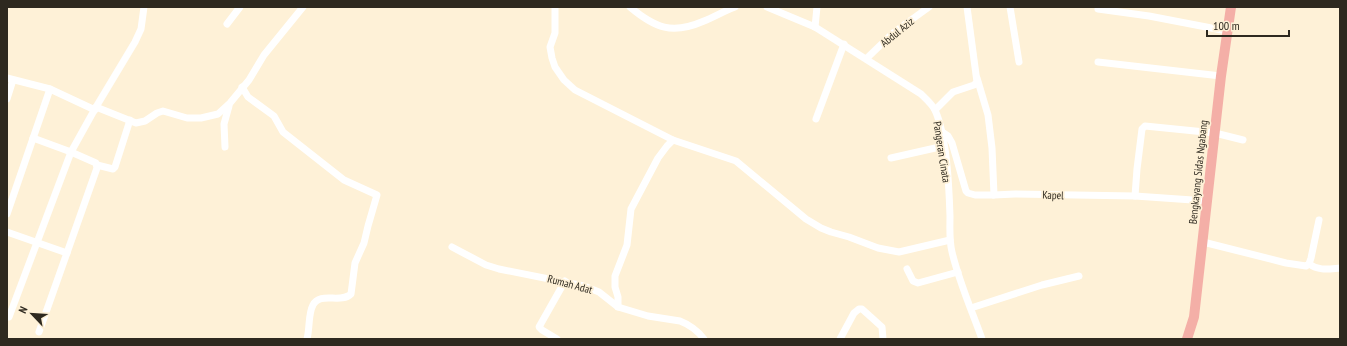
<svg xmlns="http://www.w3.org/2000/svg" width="1347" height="346" font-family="'PT Sans Narrow',sans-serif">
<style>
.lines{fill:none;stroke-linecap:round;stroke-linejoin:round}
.minor{stroke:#fff;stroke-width:7}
.highway{stroke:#f4afa7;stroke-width:10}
.labels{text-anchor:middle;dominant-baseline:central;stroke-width:3.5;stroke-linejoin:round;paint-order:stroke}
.street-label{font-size:11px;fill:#2e291f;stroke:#fef1d7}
</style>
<rect width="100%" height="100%" fill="#fef1d7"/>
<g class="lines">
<g class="minor">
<polyline points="555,7 555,33 550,47 552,58 555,67 564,80 575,90 673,140"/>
<path d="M630 7C655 28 672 35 704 21 714 17 724 11 735 7"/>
<path d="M767 7 815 27 921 94C926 99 932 104 935 110 947 137 949 186 950 216 950 228 949 240 952 252 959 282 972 311 982 339"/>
<polyline points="1010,7 1019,62"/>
<polyline points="1098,9 1149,16 1227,31"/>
<polyline points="227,24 240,7"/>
<polyline points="815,27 817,7"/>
<polyline points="867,58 893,33 929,7"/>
<polyline points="1098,62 1221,76"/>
<polyline points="7,78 50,89 95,110"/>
<polyline points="977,78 988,115 992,148 994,195"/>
<path d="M242 87 248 97 274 116 283 132 344 180 377 195 368 226 364 243 355 263 351 294C341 304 320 291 313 305 308 314 310 328 307 339"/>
<polyline points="7,99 13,80"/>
<polyline points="96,107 136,123 145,121 157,113 163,111 187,118 201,118 218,114 230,103 249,80 264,55 303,7"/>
<polyline points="935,110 953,92 974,85 977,82 967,7"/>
<polyline points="816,119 844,44"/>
<polyline points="942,132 948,136 952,143 966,191 968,193 975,195 994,195 1015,194 1135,196 1207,201"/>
<polyline points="33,138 71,152 96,163 97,168 39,332"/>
<polyline points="225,147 224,124 229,106"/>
<polyline points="891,158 944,146"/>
<polyline points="97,165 113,169 115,167 130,120"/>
<polyline points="1135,196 1137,169 1142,129 1145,126 1215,133 1243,140"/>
<polyline points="7,214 50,89"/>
<polyline points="7,232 67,253"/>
<polyline points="1203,242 1286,263 1306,266 1309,264 1311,258 1319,220"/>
<path d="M452 247 486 265 499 269 584 286 599 292 618 307 648 316 680 321C688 324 698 331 704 339"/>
<path d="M1309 264C1319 271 1328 269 1340 268"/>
<polyline points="907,269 913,281 918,283 958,272"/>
<polyline points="618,307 618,297 615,287 615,276 627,245 631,209 658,158 667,146 673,140 736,161 806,219 821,228 831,232 849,237 878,248 899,252 950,240"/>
<polyline points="971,308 1042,285 1079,276"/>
<polyline points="9,317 71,152 96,107 135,42 141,29 144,7"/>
<polyline points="557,339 542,330 539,327 565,281"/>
<polyline points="840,339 854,313 859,309 862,309 882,327 883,339"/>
</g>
<polyline class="highway" points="1187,339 1194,317 1221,76 1231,7"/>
</g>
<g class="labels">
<g class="street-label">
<text transform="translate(897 32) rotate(-39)">Abdul Aziz</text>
<text transform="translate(942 152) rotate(81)">Pangeran Cinata</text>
<text transform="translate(1198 172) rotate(-84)">Bengkayang Sidas Ngabang</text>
<text transform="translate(1053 195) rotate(2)">Kapel</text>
<text transform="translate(570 284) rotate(15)">Rumah Adat</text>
</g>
</g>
<rect width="1347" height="346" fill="none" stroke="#2e291f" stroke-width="16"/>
<g transform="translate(32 314) rotate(295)" stroke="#fef1d7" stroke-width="3" paint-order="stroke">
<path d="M0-3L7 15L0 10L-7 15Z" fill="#2e291f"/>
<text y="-6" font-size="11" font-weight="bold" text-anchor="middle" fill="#2e291f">N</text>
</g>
<path d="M1207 30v6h82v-6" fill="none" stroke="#2e291f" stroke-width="2"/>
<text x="1213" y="30" font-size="12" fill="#2e291f" stroke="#fef1d7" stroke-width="3" paint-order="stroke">100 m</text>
</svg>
